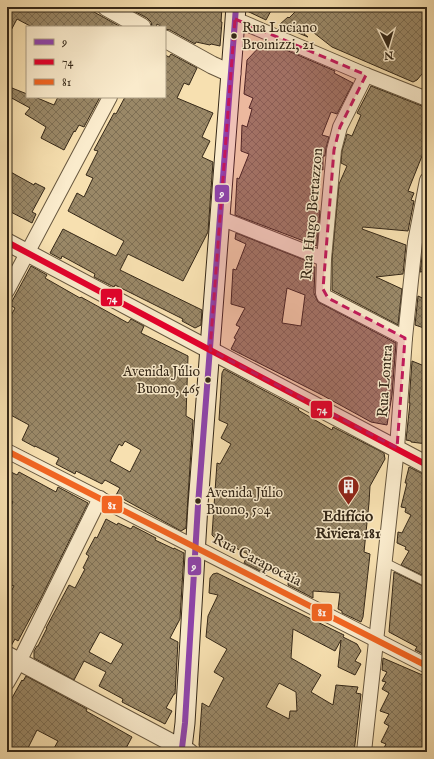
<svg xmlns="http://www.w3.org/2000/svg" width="434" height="759" font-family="'IM FELL English',serif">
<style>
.building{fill:url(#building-cross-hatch);stroke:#352818;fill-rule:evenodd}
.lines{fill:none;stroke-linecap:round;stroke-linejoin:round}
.service-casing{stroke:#66563e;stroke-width:9}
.minor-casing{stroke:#66563e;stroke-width:16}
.tertiary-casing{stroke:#66563e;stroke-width:19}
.secondary-casing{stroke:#352818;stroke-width:21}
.service{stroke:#faebcc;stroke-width:7}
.minor{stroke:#faebcc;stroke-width:14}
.tertiary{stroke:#faebcc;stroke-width:17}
.secondary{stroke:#faebcc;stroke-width:19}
.bus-1-casing{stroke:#faebcc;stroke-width:9}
.bus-2-casing{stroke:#faebcc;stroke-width:9}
.bus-3-casing{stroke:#faebcc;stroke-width:9}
.bus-1{stroke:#8e44ad;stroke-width:6}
.bus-2{stroke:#e4002b;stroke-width:6}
.bus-3{stroke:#f26522;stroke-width:6}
.marked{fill:#c2185b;fill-opacity:0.2;stroke:#c2185b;stroke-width:3;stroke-dasharray:8 5;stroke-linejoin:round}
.bus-dot{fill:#352818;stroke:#faebcc;stroke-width:1.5}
.labels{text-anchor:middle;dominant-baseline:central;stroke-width:3;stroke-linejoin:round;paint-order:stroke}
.bus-label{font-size:14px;fill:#352818;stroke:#faebcc;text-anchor:start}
.street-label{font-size:15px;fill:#352818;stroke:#faebcc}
.poi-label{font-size:15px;font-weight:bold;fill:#352818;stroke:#faebcc}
.line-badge{stroke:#faebcc;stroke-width:1.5}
.badge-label{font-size:11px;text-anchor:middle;font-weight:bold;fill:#fff}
</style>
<defs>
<pattern id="building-cross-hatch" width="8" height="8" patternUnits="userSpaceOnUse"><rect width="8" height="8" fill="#9a8867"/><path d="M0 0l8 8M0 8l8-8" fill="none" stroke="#7e6f54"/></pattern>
</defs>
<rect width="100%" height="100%" fill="#f7e0b0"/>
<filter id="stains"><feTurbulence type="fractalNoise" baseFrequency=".005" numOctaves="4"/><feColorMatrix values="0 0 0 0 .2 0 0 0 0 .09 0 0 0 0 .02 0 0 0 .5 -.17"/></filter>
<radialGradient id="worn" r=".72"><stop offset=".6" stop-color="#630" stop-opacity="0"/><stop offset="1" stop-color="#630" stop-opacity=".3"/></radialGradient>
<g class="building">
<polygon points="7,7 85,7 121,27 32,27 17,19 7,38"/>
<polygon points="130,7 222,7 221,22 222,22 220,46 211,44 210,45 196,42 195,44 170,30 165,29 165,27 162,27 157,24 156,27 152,27 151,22 147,18 130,9"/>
<polygon points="247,7 273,7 266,20 247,11"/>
<polygon points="300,7 422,7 427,11 427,68 417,80 413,82 332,47 309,29 304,34 308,37 279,25 288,17 289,18"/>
<polygon points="265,41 335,71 334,73 353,83 337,114 331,112 322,135 329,137 326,148 325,156 323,156 323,170 320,169 310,194 317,197 313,208 320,211 317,246 235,215 237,178 239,179 249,154 241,151 242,125 247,127 252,109 249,108 253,98 244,94 247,60"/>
<polygon points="171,54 197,68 189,85 184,83 177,98 213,113 202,137 210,141 202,157 213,162 208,232 183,281 128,254 120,270 202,310 201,325 195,328 182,321 183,319 115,285 114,287 94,277 95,274 62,256 61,259 50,253 63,229 116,256 124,241 68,211 77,193 84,197 93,178 86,175 98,151 94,150 114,113 116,114 125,97 165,97 165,55 169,57"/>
<polygon points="371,86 427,108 427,152 424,151 408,191 414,193 411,200 414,201 408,231 363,227 362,229 406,245 403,274 376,277 402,289 398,325 332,290 332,260 339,184 347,166 341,163 342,151 347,134 352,136 361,115 357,113"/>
<polygon points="12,88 27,94 27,97 35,97 54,105 58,97 100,97 85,125 84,127 79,125 75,132 74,131 64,150 41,138 46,127 25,114 30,108 8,96"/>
<polygon points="7,170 34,185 35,183 45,188 32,212 36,214 32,223 7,210"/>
<path d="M236 233 307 261 306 266 315 267 314 293 318 302 396 343 392 395 387 425 371 422 322 395 231 349 236 339 234 338 240 327 236 325 245 308 231 304 233 269 236 270 246 244 235 239ZM287 288 305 295 301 326 282 323Z"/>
<polygon points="423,250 427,252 427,271 420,272"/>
<path d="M31 266 47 275 45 278 80 298 81 297 128 323 131 319 144 326 141 333 188 356 186 416 193 420 186 528 181 531 116 495 120 488 105 480 102 484 76 471 75 474 56 464 59 458 35 446V447L22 440 29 425 7 413V323L15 308 10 305ZM125 441 141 450 130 472 110 461 119 444 122 446Z"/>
<polygon points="418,296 427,300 427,329 415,325"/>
<polygon points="412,361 427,367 427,444 411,442 411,441 406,440 410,403 409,403"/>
<polygon points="224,369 299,409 298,410 332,430 333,427 384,453 385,459 370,486 369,503 364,552 370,554 363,617 361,622 342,613 342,611 338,609 340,593 313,591 313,598 288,585 289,572 262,571 262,572 244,563 248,554 215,538 212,535 217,463 220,464 231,444 221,438 228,424 219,420 222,373"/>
<polygon points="409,467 427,476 427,571 424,576 401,565 409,551 405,549 406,547 397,543 398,532 402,533 411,515 405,512 406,508 401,507 407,483 405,483"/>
<polygon points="7,470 17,475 19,472 56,492 58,487 88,503 41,598 18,641 15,639 11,646 7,645 7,599 14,586 7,583 7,513 13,502 7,498"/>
<path d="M106 519 117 525 118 523 131 529 133 526 156 538 155 540 174 549V548L184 553 180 619 170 638 178 642 175 694H174L166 708 172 711 165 724 122 702 123 699 99 686 106 672 84 661 74 680 34 658V651L37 646H38L47 628H46L69 585 75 588 85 569 83 568 89 556 86 554 95 537 97 538ZM100 632 123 644 111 664 89 652Z"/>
<polygon points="394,572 427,588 427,656 415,650 417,647 389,632"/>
<path d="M217 573 344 635 343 637 357 644 361 651 355 661 361 664 355 675 338 667 341 640 335 651 293 629 291 658 321 675 311 692 333 705 336 685 358 687 356 693 361 694 354 752H207L201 749 199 745 202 703 209 707 224 678 214 672 227 649 206 637 208 616 218 595 209 593 210 578 213 574ZM279 683 296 692 297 711H290L289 719 266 707Z"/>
<polygon points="383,658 427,677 427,752 382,752 386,744 381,742 389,726 384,723 389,714 380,711 389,693 382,689 386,682 382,681 387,672 382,670"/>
<polygon points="26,676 87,709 86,711 132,737 124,752 52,752 58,741 37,730 26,752 7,752 7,707 22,680 23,681"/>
</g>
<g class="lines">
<defs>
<polyline id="service" points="385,562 427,583"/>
<g id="minor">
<polyline points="235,19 366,75 427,99"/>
<polyline points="366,75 340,127 334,150 324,259 323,293 324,296 328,298 405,338"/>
<polyline points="220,218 324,259"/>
<polyline points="7,291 110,97"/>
<polyline points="7,451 427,666"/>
<polyline points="7,683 19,662 100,498"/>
<polyline points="364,752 397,448 405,338 415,242 427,180"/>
</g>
<g id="tertiary">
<polyline points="106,7 142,27"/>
<polyline points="165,39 212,65 232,74"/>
<polyline points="7,242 210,350 427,465"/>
<polyline points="7,655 189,752"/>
</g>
<polyline id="secondary" points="180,752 182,748 185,723 198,505 236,7"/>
</defs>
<use href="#service" class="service-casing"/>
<use href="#minor" class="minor-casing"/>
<use href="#tertiary" class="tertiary-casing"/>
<use href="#secondary" class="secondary-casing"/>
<use href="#service" class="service"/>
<use href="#minor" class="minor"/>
<use href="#tertiary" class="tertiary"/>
<use href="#secondary" class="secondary"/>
<defs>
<polyline id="bus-1" points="180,752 182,748 185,723 198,505 236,7"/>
<polyline id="bus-2" points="7,242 210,350 427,465"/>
<polyline id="bus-3" points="7,451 427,666"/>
</defs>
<use href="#bus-1" class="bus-1-casing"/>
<use href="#bus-2" class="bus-2-casing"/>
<use href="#bus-3" class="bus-3-casing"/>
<use href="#bus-1" class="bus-1"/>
<use href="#bus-2" class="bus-2"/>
<use href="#bus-3" class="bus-3"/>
</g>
<path class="marked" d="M235 19 366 75 340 127 334 150 323 289 328 298 405 338 397 448 210 350Z"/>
<defs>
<symbol id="building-pin" viewBox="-11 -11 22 30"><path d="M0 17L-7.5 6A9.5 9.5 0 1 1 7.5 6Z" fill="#8f2418" stroke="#faebcc"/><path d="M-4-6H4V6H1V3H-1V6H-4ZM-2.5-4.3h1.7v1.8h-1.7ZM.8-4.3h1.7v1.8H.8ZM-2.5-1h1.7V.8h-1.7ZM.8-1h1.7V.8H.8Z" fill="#fff"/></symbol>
</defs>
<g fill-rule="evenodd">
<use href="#building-pin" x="336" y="474" width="25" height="34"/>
</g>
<g class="bus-dot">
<circle cx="234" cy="36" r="3.5"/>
<circle cx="208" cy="380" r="3.5"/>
<circle cx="198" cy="501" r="3.5"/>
</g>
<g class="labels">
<g class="bus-label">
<text x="242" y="28">Rua Luciano<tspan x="242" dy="17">Broinizzi, 21</tspan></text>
<text x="200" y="372" text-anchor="end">Avenida Júlio<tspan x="200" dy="17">Buono, 465</tspan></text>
<text x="206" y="493">Avenida Júlio<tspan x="206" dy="17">Buono, 504</tspan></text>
</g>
<g class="street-label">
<text transform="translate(312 214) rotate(-85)">Rua Hugo Bertazzon</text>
<text transform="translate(385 381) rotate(-86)">Rua Lontra</text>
<text transform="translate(257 560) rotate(27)">Rua Carapocaia</text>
</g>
<g class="poi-label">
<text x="348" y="516">Edifício<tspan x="348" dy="17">Riviera 181</tspan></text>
</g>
</g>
<g class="line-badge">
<rect x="214" y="184" width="16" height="19" rx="4" fill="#8e44ad"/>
<rect x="100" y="288" width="23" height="19" rx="4" fill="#e4002b"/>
<rect x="310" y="400" width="23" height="19" rx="4" fill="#e4002b"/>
<rect x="101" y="495" width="22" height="19" rx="4" fill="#f26522"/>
<rect x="187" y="556" width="15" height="20" rx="4" fill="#8e44ad"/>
<rect x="311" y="603" width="22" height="19" rx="4" fill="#f26522"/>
</g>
<g class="badge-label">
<text x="222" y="197">9</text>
<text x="112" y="302">74</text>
<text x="322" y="413">74</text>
<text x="112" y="509">81</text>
<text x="194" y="570">9</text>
<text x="322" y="616">81</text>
</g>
<rect width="434" height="759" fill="none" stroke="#f7e0b0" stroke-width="24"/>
<rect x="8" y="8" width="418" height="743" fill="none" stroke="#352818" stroke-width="2"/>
<rect x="12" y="12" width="410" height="735" fill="none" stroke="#352818"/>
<rect x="26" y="26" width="140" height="72" fill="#faebcc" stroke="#ab9d84"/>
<rect x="34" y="39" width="20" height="6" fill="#8e44ad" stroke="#ab9d84"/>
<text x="62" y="46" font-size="12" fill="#352818">9</text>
<rect x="34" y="59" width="20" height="6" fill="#e4002b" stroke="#ab9d84"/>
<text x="62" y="66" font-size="12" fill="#352818">74</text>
<rect x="34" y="79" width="20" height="6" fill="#f26522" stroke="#ab9d84"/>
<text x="62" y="86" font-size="12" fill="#352818">81</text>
<g transform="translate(388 46) rotate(175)" stroke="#faebcc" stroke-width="3" paint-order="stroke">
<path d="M0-3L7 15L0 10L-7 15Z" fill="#352818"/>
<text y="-6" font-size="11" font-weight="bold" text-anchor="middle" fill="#352818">N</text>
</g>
<rect width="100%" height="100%" filter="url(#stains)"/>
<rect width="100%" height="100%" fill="url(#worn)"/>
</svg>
